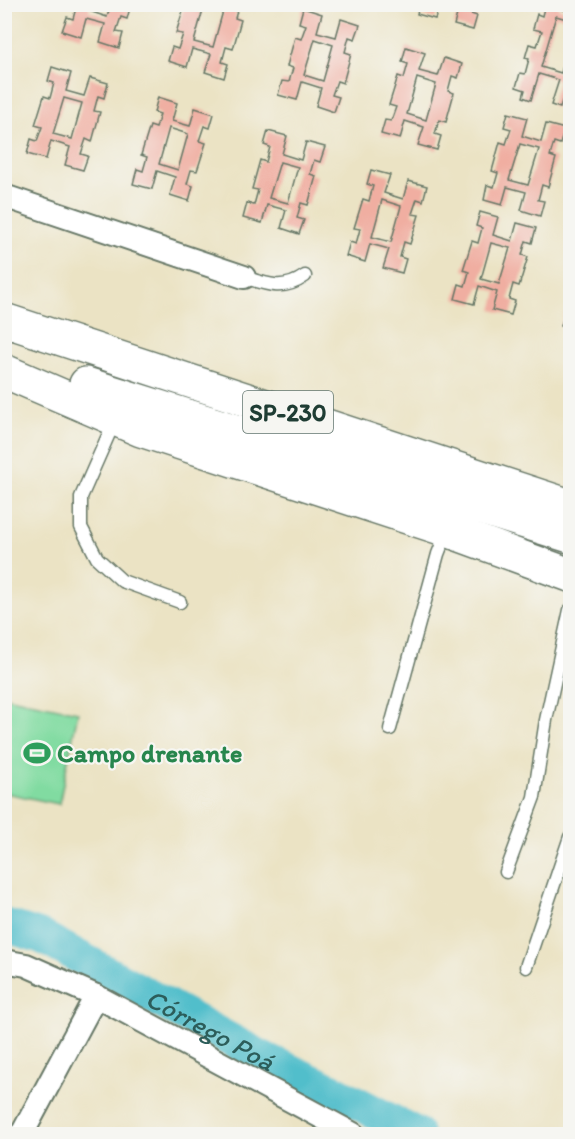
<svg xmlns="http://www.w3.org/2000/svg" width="575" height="1139" font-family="Itim,sans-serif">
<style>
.green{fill:#81dba1;stroke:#508c6a;stroke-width:1.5}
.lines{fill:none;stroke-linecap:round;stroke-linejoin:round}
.river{stroke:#51becb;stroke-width:34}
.building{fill:#f0aea1;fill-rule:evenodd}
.lane-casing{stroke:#676;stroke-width:15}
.street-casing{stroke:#676;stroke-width:26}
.highway-casing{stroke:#676;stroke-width:36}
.lane{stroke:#fff;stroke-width:12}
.street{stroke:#fff;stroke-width:22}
.highway{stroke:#fff;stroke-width:33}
.labels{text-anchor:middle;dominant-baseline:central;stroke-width:4.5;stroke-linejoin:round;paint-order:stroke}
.shield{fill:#f6f6f2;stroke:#60746d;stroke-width:1.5}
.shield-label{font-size:24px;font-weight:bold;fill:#1f3d34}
.leisure-label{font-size:26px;font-weight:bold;fill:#27864d;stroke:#f6f6f2;text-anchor:start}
.water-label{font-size:27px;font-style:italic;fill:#2c5d5a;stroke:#f6f6f2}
</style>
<rect width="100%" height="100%" fill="#f6f6f2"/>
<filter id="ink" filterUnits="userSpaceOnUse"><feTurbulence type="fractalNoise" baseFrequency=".0167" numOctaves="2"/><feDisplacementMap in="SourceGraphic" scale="12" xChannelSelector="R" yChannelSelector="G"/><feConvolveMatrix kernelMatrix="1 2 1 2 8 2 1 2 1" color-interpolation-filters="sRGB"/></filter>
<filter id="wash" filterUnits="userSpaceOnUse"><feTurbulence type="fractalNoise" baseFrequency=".008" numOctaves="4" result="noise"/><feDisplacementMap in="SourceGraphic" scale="24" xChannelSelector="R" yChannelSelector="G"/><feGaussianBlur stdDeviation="1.35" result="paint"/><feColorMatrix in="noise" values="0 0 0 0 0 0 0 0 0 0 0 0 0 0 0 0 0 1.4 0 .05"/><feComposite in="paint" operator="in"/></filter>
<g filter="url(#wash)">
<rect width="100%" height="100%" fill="#ebe3c4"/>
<polygon class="green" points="5,697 78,712 59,804 5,793"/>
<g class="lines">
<path class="river" id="s1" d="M4 925 42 937 263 1058 338 1093 417 1134"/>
</g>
<g id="blocks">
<g class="building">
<polygon points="77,4 90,4 89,11 107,17 111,4 131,4 127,19 121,17 116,32 123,33 119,48 100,42 105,24 86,19 81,37 62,31 67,17 73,19"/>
<path d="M185 4H239L235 18 241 20 233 49 226 47 222 62 228 64 224 78 205 72 211 54 192 49 187 67 168 61 172 47 178 49 183 34 176 33ZM204 6 223 11 213 47 194 42Z"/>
<polygon points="419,4 440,4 435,19 417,14"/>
<polygon points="454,4 474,4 471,14 477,16 473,30 454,25 459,7"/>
<polygon points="545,4 559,4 558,8 570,12 570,20 556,16 541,67 561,73 570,41 570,103 562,101 560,108 551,105 559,80 539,74 531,100 523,97 525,90 516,87 520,73 525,74 529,59 525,58 529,44 537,46 542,31 533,29 537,14 542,16"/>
<path d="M303 8 322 14 317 32 336 37 341 19 360 25 355 39 349 37 345 52 351 54 343 83 337 81 332 95 339 97 334 112 316 106 321 88 302 82 297 100 278 95 282 81 289 82 293 68 287 66 295 37 301 39 306 25 299 23ZM315 39 333 45 323 81 304 75Z"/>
<path d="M406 47 425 53 419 71 438 76 444 58 462 64 458 78 452 76 448 91 454 93 446 122 439 120 435 134 441 136 437 150 418 145 424 127 405 121 400 139 381 134 385 120 391 121 396 107 389 105 398 76 404 78 408 64 402 62ZM417 78 436 84 426 120 407 114Z"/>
<path d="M52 67 71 73 66 91 84 96 90 78 108 83 104 98 98 96 94 111 100 112 92 142 86 139 81 154 88 156 83 170 65 165 70 147 51 141 46 159 27 154 31 139 37 141 42 127 35 125 44 96 50 98 54 83 48 81ZM64 98 82 103 72 139 53 134Z"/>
<path d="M158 97 177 103 172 121 190 126 195 108 214 114 210 128 204 126 199 141 206 143 197 171 191 170 187 184 193 186 189 201 170 195 175 177 157 171 152 189 133 184 137 169 143 171 147 157 141 155 150 126 156 128 160 114 154 112ZM169 128 188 134 178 170 159 164Z"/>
<path d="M508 113 527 118 522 136 541 142 546 124 565 129 560 144 554 142 550 156 556 158 548 187 542 185 538 200 544 201 540 216 521 210 526 192 507 187 502 205 484 200 487 185 494 187 498 173 492 171 500 142 506 144 511 129 504 127ZM520 144 539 149 528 185 509 180Z"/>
<path d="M268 131 287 136 282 154 301 160 306 142 325 147 320 162 314 160 310 174 316 176 308 205 301 203 297 218 304 220 299 234 281 228 286 210 267 205 262 223 243 218 247 203 254 205 258 190 252 189 260 160 266 162 270 147 264 145ZM280 162 298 167 288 203 269 198Z"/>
<path d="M371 170 390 175 384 193 403 199 408 181 427 186 423 201 417 199 412 214 419 215 410 244 404 242 400 257 406 259 402 273 383 268 389 249 370 244 365 262 346 256 350 242 356 244 360 229 354 228 363 199 369 201 373 186 367 184ZM382 200 401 206 391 242 372 237Z"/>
<path d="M480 212 498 217 493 235 512 241 517 223 536 228 532 243 526 241 522 255 528 257 519 286 513 284 509 299 515 301 511 315 492 310 497 292 479 286 474 304 455 299 459 284 465 286 469 272 463 270 472 241 478 243 482 228 476 226ZM491 243 510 248 499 284 481 279Z"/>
<polygon points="565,312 570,313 570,329 561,326"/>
</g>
</g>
</g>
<g filter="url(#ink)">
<use href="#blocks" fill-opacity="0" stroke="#676" stroke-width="1.5"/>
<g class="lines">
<defs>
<g id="lane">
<path d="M244 277C268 285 284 291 305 276"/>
<polyline points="115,420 81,497 81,527 97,558 122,581 180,602"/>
<polyline points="390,729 438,554 447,531"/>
<polyline points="506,872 534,797 546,720 570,610"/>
<polyline points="526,967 570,837"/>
</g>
<g id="street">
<polyline points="4,196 244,277"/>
<polyline points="4,961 26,965 96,996 353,1134"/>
<polyline points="22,1134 96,996"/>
</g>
<g id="highway">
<polyline points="4,320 570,506"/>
<polyline points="4,371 141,430 447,530 570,575"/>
<polyline points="86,384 570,536"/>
</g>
</defs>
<use href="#lane" class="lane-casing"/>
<use href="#street" class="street-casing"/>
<use href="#highway" class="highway-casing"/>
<use href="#lane" class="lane"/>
<use href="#street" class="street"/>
<use href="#highway" class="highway"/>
</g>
</g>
<defs>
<symbol id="stadium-bare" viewBox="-9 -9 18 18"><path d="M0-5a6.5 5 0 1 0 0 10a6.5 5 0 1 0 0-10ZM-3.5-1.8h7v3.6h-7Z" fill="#2e9e5b" stroke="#f6f6f2" stroke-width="2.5" paint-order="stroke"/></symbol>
</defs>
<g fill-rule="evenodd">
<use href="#stadium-bare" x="18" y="734" width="38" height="38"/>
</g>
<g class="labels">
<rect class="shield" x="243" y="391" width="90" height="42" rx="4.5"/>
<g class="shield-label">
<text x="288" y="412">SP-230</text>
</g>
<g class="leisure-label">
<text x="57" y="753">Campo drenante</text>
</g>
<g class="water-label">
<text stroke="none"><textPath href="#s1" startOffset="232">Córrego Poá</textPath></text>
</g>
</g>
<rect width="575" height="1139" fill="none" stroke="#f6f6f2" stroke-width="24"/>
</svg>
